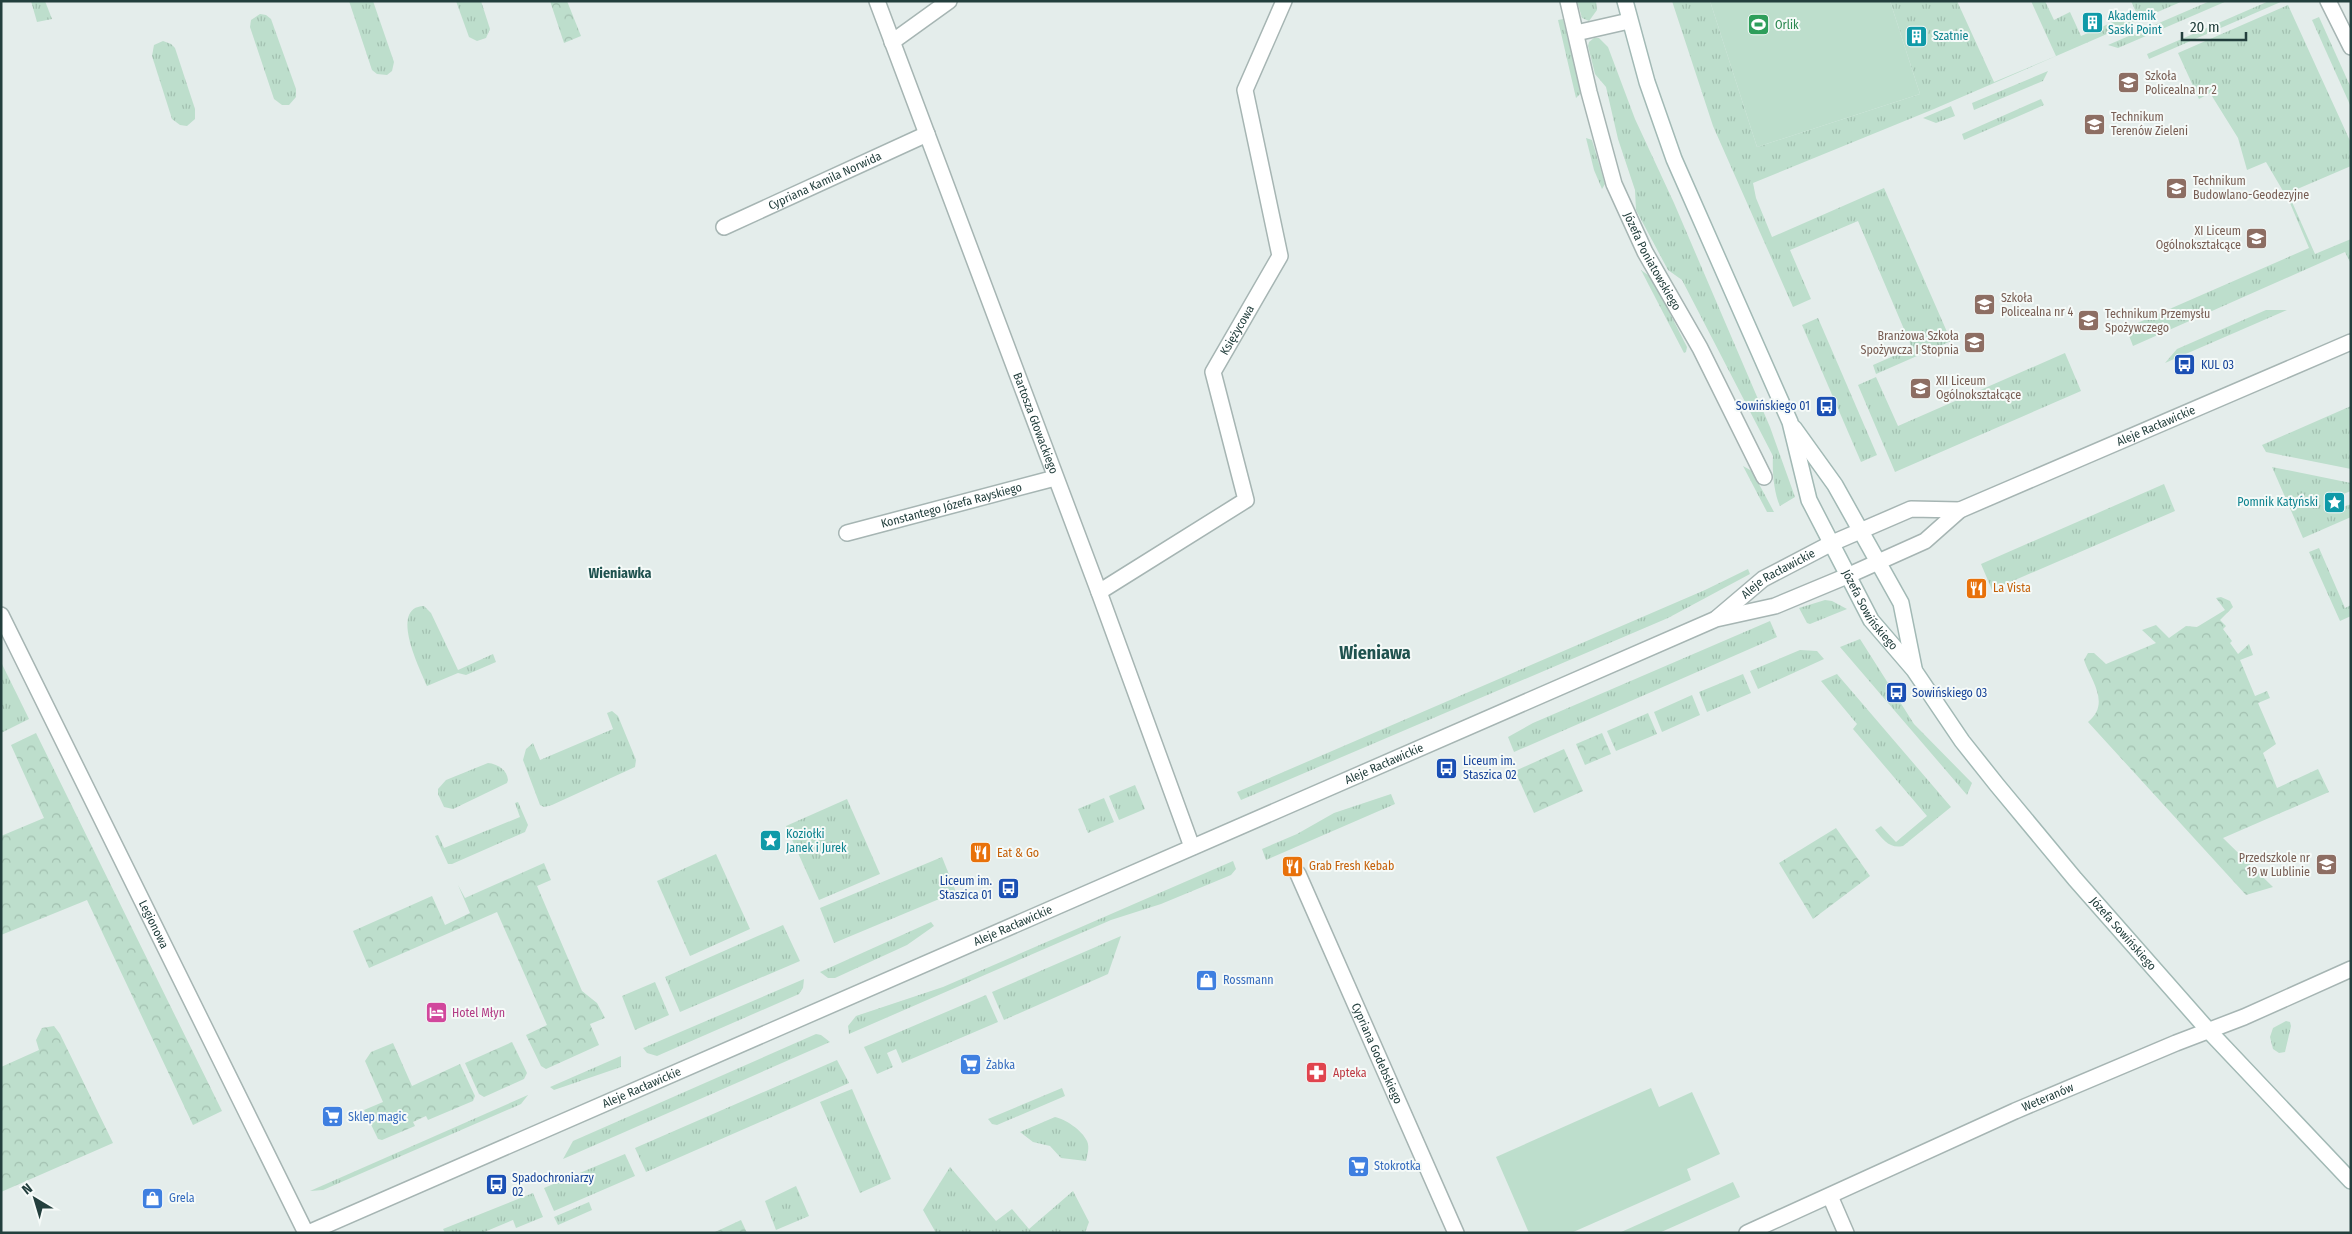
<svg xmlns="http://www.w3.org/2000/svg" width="2352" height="1234" font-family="'Fira Sans Condensed',sans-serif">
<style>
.grass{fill:url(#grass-tufts)}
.forest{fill:url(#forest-crowns)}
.pitch{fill:#bddecc}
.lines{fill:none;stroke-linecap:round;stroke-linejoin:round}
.minor-casing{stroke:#a6b5b3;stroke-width:18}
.tertiary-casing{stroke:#a6b5b3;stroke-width:18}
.secondary-casing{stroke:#a2b9b5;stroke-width:18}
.minor{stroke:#fff;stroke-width:15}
.tertiary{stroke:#fff;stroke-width:15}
.secondary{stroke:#fff;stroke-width:15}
.labels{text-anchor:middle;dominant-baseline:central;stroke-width:4;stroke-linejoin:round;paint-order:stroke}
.culture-label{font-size:12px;fill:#0d838f;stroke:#f5faf8;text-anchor:start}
.leisure-label{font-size:12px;fill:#27864d;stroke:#f5faf8;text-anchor:start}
.education-label{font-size:12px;fill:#785e54;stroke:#f5faf8;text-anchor:start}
.street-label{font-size:12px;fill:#233f3d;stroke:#f5faf8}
.transit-label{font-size:12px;fill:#164399;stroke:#f5faf8;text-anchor:start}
.food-label{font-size:12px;fill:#c56008;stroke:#f5faf8;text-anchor:start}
.shop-label{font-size:12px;fill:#366cbe;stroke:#f5faf8;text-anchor:start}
.hotel-label{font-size:12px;fill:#b23c85;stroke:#f5faf8;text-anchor:start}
.health-label{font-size:12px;fill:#be3a42;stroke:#f5faf8;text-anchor:start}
.neighbourhood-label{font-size:14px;font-weight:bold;fill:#1f524f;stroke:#f5faf8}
.district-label{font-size:18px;font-weight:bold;fill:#1f524f;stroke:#f5faf8}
</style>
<defs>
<pattern id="grass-tufts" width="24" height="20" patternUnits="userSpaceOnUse" patternTransform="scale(1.25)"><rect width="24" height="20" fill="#bddecc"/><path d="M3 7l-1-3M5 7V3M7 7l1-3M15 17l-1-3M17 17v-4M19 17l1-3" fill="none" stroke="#a2c0b0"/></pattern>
<pattern id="forest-crowns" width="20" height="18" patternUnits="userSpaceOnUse" patternTransform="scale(1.25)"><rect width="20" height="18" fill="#bddecc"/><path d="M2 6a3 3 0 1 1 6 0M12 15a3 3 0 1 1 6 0" fill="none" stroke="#a2c0b0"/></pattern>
</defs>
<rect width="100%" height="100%" fill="#e4edeb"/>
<g class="grass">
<polygon points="31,1 45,1 52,19 37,22"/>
<polygon points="349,1 373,1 394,62 392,71 387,75 377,74 372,70"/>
<polygon points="456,1 481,1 490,29 486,38 477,41 469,37"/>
<polygon points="1577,1 1596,1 1597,10 1589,21 1582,18"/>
<polygon points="1672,1 1710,1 1757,147 1920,94 1890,1 1957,1 1994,82 2056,56 2031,1 2045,1 2054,20 2070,12 2081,36 2136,12 2131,1 2183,1 1934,109 1753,183 1756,198 1772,237 1884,188 1951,341 1876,374 1873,365 1912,348 1858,221 1790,250 1811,299 1793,307 1713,126"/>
<polygon points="2210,1 2227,1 2118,48 2108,45"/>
<polygon points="2269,1 2283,1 2149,59 2147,54"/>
<polygon points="2288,5 2351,143 2351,166 2288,193 2315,254 2351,239 2351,264 2345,252 2133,346 2126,328 2309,248 2290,203 2266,162 2247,170 2238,138 2210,93 2199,99 2178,53"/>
<polygon points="260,14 266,15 271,19 296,89 296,97 289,105 282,105 274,99 250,27 251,20"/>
<polygon points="2319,17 2351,88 2351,107 2312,20"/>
<polygon points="1563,19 1581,93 1576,98 1558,20"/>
<path d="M1594 38H1599L1608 47 1635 119 1674 203 1770 427 1795 497 1780 506C1774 494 1772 470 1773 456L1682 280 1668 270 1636 210 1635 190 1618 139 1606 87 1595 74 1588 46 1589 42Z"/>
<polygon points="163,41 171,44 175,48 195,109 195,119 187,126 180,125 172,119 152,56 154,45"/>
<polygon points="2048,71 2043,81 1974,110 1972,103"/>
<polygon points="2041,99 2044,105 1964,140 1962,134"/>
<polygon points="1951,106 1955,116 1936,123 1923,118"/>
<polygon points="1586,138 1592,140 1605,184 1602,189 1594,170"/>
<polygon points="1641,270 1652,278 1687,347 1686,352 1684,353"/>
<polygon points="2266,310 2287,310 2165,363 2177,349"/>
<polygon points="1818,318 1877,455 1861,462 1802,325"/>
<polygon points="2065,353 2081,391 1895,472 1858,385 1876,377 1898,426"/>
<polygon points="2351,406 2351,469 2266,452 2262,445"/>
<polygon points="1743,466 1752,471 1774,512 1767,512"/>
<polygon points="2272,467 2351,483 2351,491 2325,501 2330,512 2351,504 2351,517 2303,538"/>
<polygon points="2164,484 2175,511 1992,590 1981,564"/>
<polygon points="2319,548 2345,608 2351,605 2351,616 2340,621 2309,552"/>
<polygon points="1748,569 1750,574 1668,618 1241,800 1237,792 1705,590"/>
<polygon points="1825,600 1832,601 1847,609 1810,624 1807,623 1799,608"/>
<path d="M424 606 431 613 458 670 493 654 496 662 466 675 458 673 427 686C421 671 388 607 424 606Z"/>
<polygon points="1770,621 1777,637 1514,752 1508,737 1533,723"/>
<polygon points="1860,639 1914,724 1972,783 1967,795 1840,647"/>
<polygon points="1800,650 1817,651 1824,659 1758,689 1750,671"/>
<polygon points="1,662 29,719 1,733"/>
<polygon points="1743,674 1751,693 1707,712 1699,692"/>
<path d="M1837 674 1951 807 1903 846C1889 849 1883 839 1875 830L1881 826 1896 842 1927 816 1853 729 1857 724 1821 681Z"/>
<polygon points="1692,695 1700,715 1662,732 1654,712"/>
<polygon points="612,711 618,716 636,760 635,767 552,805 544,807 540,805 523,760 526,749 533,743 540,760 613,729 607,713"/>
<polygon points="1648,713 1657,734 1616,751 1607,731"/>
<path d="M488 763C498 764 507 770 508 780L507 783 453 809 444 807 438 794V789L446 780Z"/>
<polygon points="1135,785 1145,809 1119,820 1109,796"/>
<polygon points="1391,794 1395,804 1266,860 1262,849 1297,834 1334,813"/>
<polygon points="1104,798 1114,822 1088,833 1078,809"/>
<polygon points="847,799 880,874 819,900 786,826"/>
<polygon points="518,802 528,825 525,832 452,864 448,864 435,836 438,835 444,848 520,817 515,803"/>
<polygon points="716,854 750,929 690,956 657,881"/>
<polygon points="942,857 956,892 834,943 820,908"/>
<polygon points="1233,861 1236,869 1231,875 1161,904 1111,920 849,1034 848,1026 856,1016 943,987"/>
<polygon points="931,922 934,926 907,945 835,978 828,978 820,972"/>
<polygon points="783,925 800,961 680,1012 665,977"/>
<polygon points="1121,936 1108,974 1004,1020 992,992"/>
<polygon points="804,979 803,988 799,994 657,1056 647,1053 643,1048"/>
<polygon points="655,982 669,1015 635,1030 622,996"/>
<polygon points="986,995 998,1022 902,1063 896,1049 887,1053 893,1067 877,1074 864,1047"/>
<polygon points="2286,1021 2290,1022 2291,1026 2285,1052 2279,1053 2273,1049 2270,1037 2273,1028"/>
<polygon points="816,1034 821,1035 830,1042 563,1159 573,1141"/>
<polygon points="621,1056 621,1067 554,1090 550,1087"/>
<polygon points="837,1060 849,1083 646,1172 635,1148"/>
<polygon points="1062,1088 1065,1096 997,1125 992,1124 988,1119"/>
<polygon points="852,1089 891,1179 860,1193 820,1102"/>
<polygon points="528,1095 521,1104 323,1190 310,1191"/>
<path d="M1055 1117C1065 1119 1082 1130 1087 1141 1090 1148 1087 1155 1086 1161L1061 1158 1050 1146 1033 1142 1020 1132Z"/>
<polygon points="625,1154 635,1176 554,1211 544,1188"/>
<polygon points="950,1167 996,1221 1012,1209 1029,1229 1073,1191 1089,1222 1085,1233 936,1233 923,1210"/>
<polygon points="796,1186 809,1216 776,1230 765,1201"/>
<polygon points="533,1193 543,1217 516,1228 513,1220 482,1233 445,1233 443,1229"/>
<polygon points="589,1202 592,1210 558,1225 554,1217"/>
</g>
<g class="forest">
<polygon points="550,1 567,1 581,36 564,43"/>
<path d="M2221 597 2230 601 2233 607 2220 620 2226 626 2223 629 2232 641 2230 643 2238 654 2249 644 2253 655 2240 660 2255 696 2267 691 2270 698 2258 703 2276 744 2263 753 2277 788 2318 769 2329 792 2223 838 2273 887 2246 895 2088 722C2111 703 2091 681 2084 660L2088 653H2094L2106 664 2156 643 2142 630 2156 625 2169 638 2186 626 2197 627 2225 610 2216 598Z"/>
<polygon points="36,733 222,1111 193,1125 87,900 1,935 1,836 44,818 11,745"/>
<polygon points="1602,733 1611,754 1585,765 1576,744"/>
<polygon points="1564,749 1583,791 1534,813 1515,771"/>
<polygon points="1836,828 1870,876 1813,919 1779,863"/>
<polygon points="544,863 551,880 537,886 582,991 597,1003 605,1018 590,1024 599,1045 546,1069 541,1066 526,1035 547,1025 497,912 369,968 353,931 432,896 445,925 470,913 458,885 465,898"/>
<polygon points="54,1026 60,1034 113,1143 1,1192 1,1067 39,1050 36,1040 42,1028"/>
<polygon points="512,1042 527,1073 524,1079 484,1097 479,1094 465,1063"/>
<polygon points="393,1043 412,1086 460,1064 475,1096 473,1101 428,1120 426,1116 413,1122 415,1126 382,1140 378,1139 364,1110 383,1102 365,1061 371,1052"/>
<polygon points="741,1220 747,1233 713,1233"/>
</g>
<g class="pitch">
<polygon points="1710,1 1890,1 1920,94 1757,147"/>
<polygon points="1651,1088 1659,1107 1692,1092 1720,1154 1687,1169 1691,1180 1571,1233 1529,1233 1496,1157"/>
<polygon points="1733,1182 1740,1197 1659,1233 1619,1233"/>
</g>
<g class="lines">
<defs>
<g id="minor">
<path id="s1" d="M877 1 1099 592 1192 847"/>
<path id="s2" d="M1568 1 1589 92 1614 184 1645 252 1700 348 1764 477"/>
<polyline points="2328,1 2351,47"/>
<polyline points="1576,33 1629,21"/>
<polyline points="892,42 949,1"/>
<path id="s3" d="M724 227 927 134"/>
<path id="s4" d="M847 533 1055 478"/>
<path id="s5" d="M1099 592 1246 500 1213 372 1280 256 1245 90 1284 1"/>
<path id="s6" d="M1 615 306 1233"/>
<path id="s7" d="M1298 874 1456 1233"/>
<polyline points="1830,1196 1846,1233"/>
<path id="s8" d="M1747 1233 2015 1111 2176 1043 2244 1017 2351 969"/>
</g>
<g id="tertiary">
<path id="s9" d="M1717 618 1763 579 1830 544 1911 509 1960 510"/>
<path id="s10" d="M308 1233 1716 619 1775 606 1847 576 1925 541 1960 510 2351 342"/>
</g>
<g id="secondary">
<path id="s11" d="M1625 1 1647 82 1674 159 1790 422 1809 500 1871 620 1914 670 1962 741 1997 785 2075 879 2208 1030 2351 1181"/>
<polyline points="1794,428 1835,485 1901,603 1914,668"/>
</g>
</defs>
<use href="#minor" class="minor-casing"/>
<use href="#tertiary" class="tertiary-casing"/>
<use href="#secondary" class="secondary-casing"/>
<use href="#minor" class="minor"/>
<use href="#tertiary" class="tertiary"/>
<use href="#secondary" class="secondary"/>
</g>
<defs>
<symbol id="building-square" viewBox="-11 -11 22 22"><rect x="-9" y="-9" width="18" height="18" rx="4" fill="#0f9aa8" stroke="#f5faf8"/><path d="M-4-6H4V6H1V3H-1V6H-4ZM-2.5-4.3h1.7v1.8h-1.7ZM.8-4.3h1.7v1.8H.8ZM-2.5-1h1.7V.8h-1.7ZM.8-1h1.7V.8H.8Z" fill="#fff"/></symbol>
<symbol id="stadium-square" viewBox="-11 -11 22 22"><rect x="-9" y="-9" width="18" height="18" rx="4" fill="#2e9e5b" stroke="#f5faf8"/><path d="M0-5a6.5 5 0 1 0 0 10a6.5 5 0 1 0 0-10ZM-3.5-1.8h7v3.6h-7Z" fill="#fff"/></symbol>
<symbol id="university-square" viewBox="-11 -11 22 22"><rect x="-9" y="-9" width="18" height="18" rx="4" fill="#8d6e63" stroke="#f5faf8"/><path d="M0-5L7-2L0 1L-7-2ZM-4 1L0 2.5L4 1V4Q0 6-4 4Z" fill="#fff"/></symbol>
<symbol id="school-square" viewBox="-11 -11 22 22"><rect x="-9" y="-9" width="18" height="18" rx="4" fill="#8d6e63" stroke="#f5faf8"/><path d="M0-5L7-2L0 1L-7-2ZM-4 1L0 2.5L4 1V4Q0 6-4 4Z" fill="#fff"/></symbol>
<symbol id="bus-square" viewBox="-11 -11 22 22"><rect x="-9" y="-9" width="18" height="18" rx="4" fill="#1a4fb4" stroke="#f5faf8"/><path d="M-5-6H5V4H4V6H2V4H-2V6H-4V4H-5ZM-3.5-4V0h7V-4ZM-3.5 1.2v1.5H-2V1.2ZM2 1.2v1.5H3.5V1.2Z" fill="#fff"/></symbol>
<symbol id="sight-square" viewBox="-11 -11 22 22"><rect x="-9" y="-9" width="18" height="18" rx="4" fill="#0f9aa8" stroke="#f5faf8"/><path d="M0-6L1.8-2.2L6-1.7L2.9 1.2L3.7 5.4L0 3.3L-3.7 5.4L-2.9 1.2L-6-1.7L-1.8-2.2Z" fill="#fff"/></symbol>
<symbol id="restaurant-square" viewBox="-11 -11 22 22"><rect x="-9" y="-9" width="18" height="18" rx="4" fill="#e8710a" stroke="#f5faf8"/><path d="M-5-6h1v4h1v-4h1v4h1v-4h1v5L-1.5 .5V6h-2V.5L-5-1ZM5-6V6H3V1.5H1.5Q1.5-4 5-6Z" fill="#fff"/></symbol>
<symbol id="shop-square" viewBox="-11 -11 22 22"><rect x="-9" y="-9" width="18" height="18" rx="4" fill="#3f7fe0" stroke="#f5faf8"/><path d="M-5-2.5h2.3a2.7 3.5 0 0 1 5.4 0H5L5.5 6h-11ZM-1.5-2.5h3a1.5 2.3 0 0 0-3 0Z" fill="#fff"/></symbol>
<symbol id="hotel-square" viewBox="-11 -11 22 22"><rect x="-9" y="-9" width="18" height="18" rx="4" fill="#d1479c" stroke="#f5faf8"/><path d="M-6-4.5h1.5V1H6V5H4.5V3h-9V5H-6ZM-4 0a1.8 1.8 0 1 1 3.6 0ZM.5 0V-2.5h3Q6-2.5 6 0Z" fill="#fff"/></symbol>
<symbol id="supermarket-square" viewBox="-11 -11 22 22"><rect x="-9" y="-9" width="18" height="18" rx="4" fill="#3f7fe0" stroke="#f5faf8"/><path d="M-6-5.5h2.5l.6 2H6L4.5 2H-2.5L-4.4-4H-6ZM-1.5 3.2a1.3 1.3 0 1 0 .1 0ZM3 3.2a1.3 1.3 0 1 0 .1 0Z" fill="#fff"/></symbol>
<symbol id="pharmacy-square" viewBox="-11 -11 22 22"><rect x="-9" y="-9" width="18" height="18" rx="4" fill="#e0444e" stroke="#f5faf8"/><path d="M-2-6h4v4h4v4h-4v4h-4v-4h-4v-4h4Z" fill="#fff"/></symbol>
</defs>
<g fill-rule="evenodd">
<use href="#building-square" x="2080" y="10" width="25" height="25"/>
<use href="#stadium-square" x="1746" y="12" width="25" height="25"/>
<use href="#building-square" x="1904" y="24" width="25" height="25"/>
<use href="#university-square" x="2116" y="70" width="25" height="25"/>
<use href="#school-square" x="2082" y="112" width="25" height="25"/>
<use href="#school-square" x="2164" y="176" width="25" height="25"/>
<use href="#school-square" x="2244" y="226" width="25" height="25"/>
<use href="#university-square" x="1972" y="292" width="25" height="25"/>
<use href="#school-square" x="2076" y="308" width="25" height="25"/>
<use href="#school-square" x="1962" y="330" width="25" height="25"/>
<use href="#bus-square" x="2172" y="352" width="25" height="25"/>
<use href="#school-square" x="1908" y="376" width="25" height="25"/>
<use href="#bus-square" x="1814" y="394" width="25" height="25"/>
<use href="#sight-square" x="2322" y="490" width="25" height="25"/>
<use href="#restaurant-square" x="1964" y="576" width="25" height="25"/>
<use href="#bus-square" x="1884" y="680" width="25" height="25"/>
<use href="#bus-square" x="1434" y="756" width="25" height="25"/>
<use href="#sight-square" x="758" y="828" width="25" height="25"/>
<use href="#restaurant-square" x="968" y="840" width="25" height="25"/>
<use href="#school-square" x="2314" y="852" width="25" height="25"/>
<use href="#restaurant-square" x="1280" y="854" width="25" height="25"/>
<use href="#bus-square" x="996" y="876" width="25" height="25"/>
<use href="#shop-square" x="1194" y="968" width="25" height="25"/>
<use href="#hotel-square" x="424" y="1000" width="25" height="25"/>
<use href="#supermarket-square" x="958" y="1052" width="25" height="25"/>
<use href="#pharmacy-square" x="1304" y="1060" width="25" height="25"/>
<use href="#supermarket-square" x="320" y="1104" width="25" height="25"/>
<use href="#supermarket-square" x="1346" y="1154" width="25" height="25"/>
<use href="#bus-square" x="484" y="1172" width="25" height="25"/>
<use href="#shop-square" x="140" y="1186" width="25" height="25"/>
</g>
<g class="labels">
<g class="culture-label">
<text x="2108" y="16">Akademik<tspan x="2108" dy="14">Saski Point</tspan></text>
<text x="1933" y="36">Szatnie</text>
<text x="2318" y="502" text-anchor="end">Pomnik Katyński</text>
<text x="786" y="834">Koziołki<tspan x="786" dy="14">Janek i Jurek</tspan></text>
</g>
<g class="leisure-label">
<text x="1775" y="25">Orlik</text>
</g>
<g class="education-label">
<text x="2145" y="76">Szkoła<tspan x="2145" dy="14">Policealna nr 2</tspan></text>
<text x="2111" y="117">Technikum<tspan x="2111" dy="14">Terenów Zieleni</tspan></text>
<text x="2193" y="181">Technikum<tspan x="2193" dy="14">Budowlano-Geodezyjne</tspan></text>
<text x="2241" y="231" text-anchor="end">XI Liceum<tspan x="2241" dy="14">Ogólnokształcące</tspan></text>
<text x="2001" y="298">Szkoła<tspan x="2001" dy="14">Policealna nr 4</tspan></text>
<text x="2105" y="314">Technikum Przemysłu<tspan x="2105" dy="14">Spożywczego</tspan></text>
<text x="1959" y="336" text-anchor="end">Branżowa Szkoła<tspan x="1959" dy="14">Spożywcza I Stopnia</tspan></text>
<text x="1936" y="381">XII Liceum<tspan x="1936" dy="14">Ogólnokształcące</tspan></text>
<text x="2310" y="858" text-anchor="end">Przedszkole nr<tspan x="2310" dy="14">19 w Lublinie</tspan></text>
</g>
<g class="street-label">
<text stroke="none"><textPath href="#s3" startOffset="111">Cypriana Kamila Norwida</textPath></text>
<text stroke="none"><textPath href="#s2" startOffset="275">Józefa Poniatowskiego</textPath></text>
<text stroke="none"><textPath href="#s5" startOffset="354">Księżycowa</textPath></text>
<text stroke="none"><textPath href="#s1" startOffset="451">Bartosza Głowackiego</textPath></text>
<text stroke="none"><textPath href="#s10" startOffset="2020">Aleje Racławickie</textPath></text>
<text stroke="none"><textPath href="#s4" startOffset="108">Konstantego Józefa Rayskiego</textPath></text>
<text stroke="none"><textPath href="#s9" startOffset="76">Aleje Racławickie</textPath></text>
<text stroke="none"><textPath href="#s11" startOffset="659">Józefa Sowińskiego</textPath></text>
<text stroke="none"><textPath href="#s10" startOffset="1174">Aleje Racławickie</textPath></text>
<text stroke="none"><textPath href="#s6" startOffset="345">Legionowa</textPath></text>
<text stroke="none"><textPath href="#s10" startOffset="769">Aleje Racławickie</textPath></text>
<text stroke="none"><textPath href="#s11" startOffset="1071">Józefa Sowińskiego</textPath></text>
<text stroke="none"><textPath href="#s7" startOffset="196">Cypriana Godebskiego</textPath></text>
<text stroke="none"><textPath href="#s10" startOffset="364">Aleje Racławickie</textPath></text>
<text stroke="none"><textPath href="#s8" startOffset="330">Weteranów</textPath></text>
</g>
<g class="transit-label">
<text x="2201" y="365">KUL 03</text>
<text x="1810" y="406" text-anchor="end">Sowińskiego 01</text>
<text x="1912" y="693">Sowińskiego 03</text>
<text x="1463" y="761">Liceum im.<tspan x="1463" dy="14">Staszica 02</tspan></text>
<text x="992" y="881" text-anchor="end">Liceum im.<tspan x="992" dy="14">Staszica 01</tspan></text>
<text x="512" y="1178">Spadochroniarzy<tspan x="512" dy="14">02</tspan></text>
</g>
<g class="food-label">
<text x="1993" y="588">La Vista</text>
<text x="997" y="853">Eat &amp; Go</text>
<text x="1309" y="866">Grab Fresh Kebab</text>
</g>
<g class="shop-label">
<text x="1223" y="980">Rossmann</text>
<text x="986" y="1065">Żabka</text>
<text x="348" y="1117">Sklep magic</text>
<text x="1374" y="1166">Stokrotka</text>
<text x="169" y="1198">Grela</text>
</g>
<g class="hotel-label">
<text x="452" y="1013">Hotel Młyn</text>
</g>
<g class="health-label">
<text x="1333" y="1073">Apteka</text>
</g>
<g class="neighbourhood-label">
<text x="620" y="573">Wieniawka</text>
</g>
<g class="district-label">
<text x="1375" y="653">Wieniawa</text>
</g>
</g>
<rect width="2352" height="1234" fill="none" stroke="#233f3d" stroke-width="5"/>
<g transform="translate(35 1199) rotate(322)" stroke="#f5faf8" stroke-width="4" paint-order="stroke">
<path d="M0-4L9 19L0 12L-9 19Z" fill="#233f3d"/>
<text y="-8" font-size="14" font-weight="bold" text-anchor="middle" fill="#233f3d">N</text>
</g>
<path d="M2182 32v8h64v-8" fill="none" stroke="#233f3d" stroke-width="2.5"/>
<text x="2190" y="32" font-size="15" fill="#233f3d" stroke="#f5faf8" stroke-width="4" paint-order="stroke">20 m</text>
</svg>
